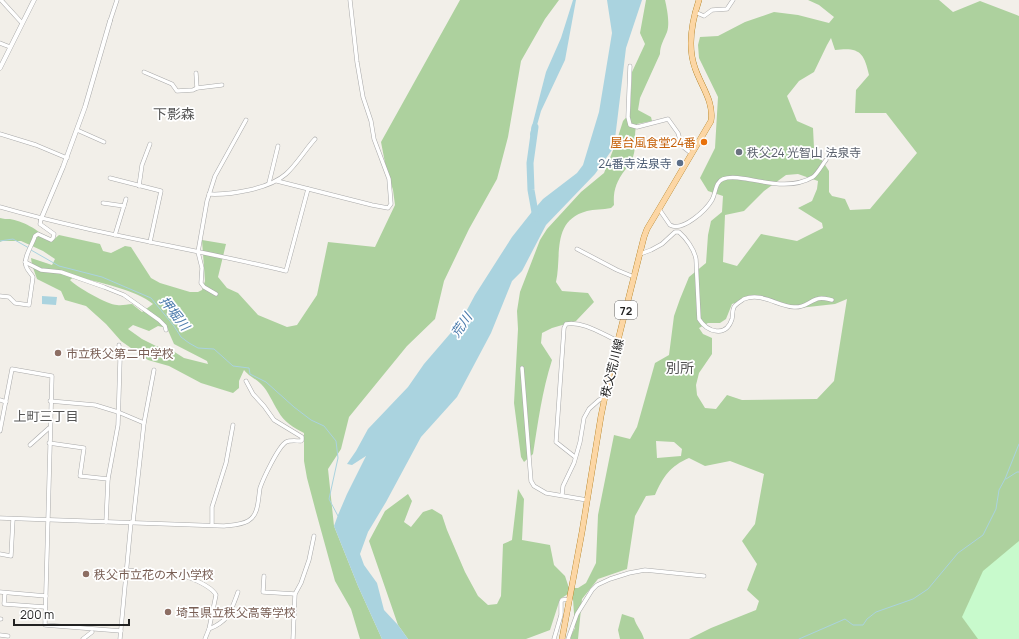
<svg xmlns="http://www.w3.org/2000/svg" width="1019" height="639" font-family="Manrope,'Noto Sans JP',sans-serif">
<style>
.forest{fill:#add19e;fill-rule:evenodd}
.park{fill:#c8facc}
.water{fill:#aad3df}
.lines{fill:none;stroke-linecap:round;stroke-linejoin:round}
.stream{stroke:#aad3df;stroke-width:1}
.river{stroke:#aad3df;stroke-width:7}
.minor-casing{stroke:#a9a9a9;stroke-width:4.5}
.tertiary-casing{stroke:#a9a9a9;stroke-width:5}
.primary-casing{stroke:#a06b00;stroke-width:6}
.minor{stroke:#fff;stroke-width:3.5}
.tertiary{stroke:#fff;stroke-width:4}
.primary{stroke:#fcd6a4;stroke-width:5.5}
.food-dot{fill:#e8710a;stroke:#fff;stroke-width:1.5}
.worship-dot{fill:#6b7280;stroke:#fff;stroke-width:1.5}
.service-dot{fill:#5c6f8a;stroke:#fff;stroke-width:1.5}
.education-dot{fill:#8d6e63;stroke:#fff;stroke-width:1.5}
.labels{text-anchor:middle;dominant-baseline:central;stroke-width:3.5;stroke-linejoin:round;paint-order:stroke}
.shield{fill:#fff;stroke:#646464;stroke-width:1}
.shield-label{font-size:11px;font-weight:bold;fill:#222}
.food-label{font-size:12px;fill:#c56008;stroke:#fff;text-anchor:end}
.worship-label{font-size:12px;fill:#5b616d;stroke:#fff;text-anchor:start}
.service-label{font-size:12px;fill:#4e5e75;stroke:#fff;text-anchor:end}
.education-label{font-size:12px;fill:#785e54;stroke:#fff;text-anchor:start}
.street-label{font-size:12px;fill:#222;stroke:#fff}
.water-label{font-size:13px;font-style:italic;fill:#4a7aab;stroke:#fff}
.neighbourhood-label{font-size:13px;fill:#555;stroke:#fff}
.quarter-label{font-size:14px;fill:#555;stroke:#fff}
</style>
<rect width="100%" height="100%" fill="#f2efe9"/>
<g class="forest">
<path d="M460 0H559L545 19 521 61 508 137 497 179 469 229 444 281 435 319 407 346 349 417 341 449 328 469 334 526 358 586 382 639H360L351 609 335 581 316 512 307 478 304 461V433C294 428 284 422 278 411 272 402 269 392 261 384 255 378 251 378 244 370L239 381V388L233 393 201 383 169 366 148 360 121 341 106 324 86 306 65 300 61 291 37 279 32 265 31 258 52 265 55 259 43 251 21 241H2L0 242V218C3 219 7 219 10 219 21 221 40 229 46 240L52 241 59 235 100 244 103 251 111 253 125 246 131 247 151 278 160 283 190 292H198L202 290 205 281 202 240 226 244 218 277 227 288 238 293 258 315 287 327 297 325 317 295 328 242 375 247 395 205 393 190 386 168 381 142ZM75 276C96 282 137 290 153 304L142 312 132 304C127 304 122 306 117 305 108 305 75 286 70 280ZM133 325 149 331 158 326 167 328 174 344 207 361 208 364 184 358 173 351 156 346 142 339 128 329Z"/>
<path d="M646 0H665C667 9 670 23 667 32 664 40 660 45 660 54L640 98 638 110 651 117 652 121 637 124C633 134 637 145 633 157 631 162 628 166 625 170 616 182 613 191 614 205L611 208C603 210 594 209 587 211 551 221 562 255 556 282L562 291 588 293 594 302 576 321 552 328 542 333 541 343 552 360C542 391 538 423 533 454L524 462 521 457 514 403 518 329 517 311 520 292 540 240 547 229 581 192 604 173 617 140 623 121 630 113 632 72 645 44 640 33Z"/>
<path d="M808 0H939L953 12 980 1 1019 16V639H689L711 628 756 610 759 601 747 590 757 564 742 541 755 524 764 474 730 461 705 466 689 458C670 466 663 477 655 495L646 496 635 516 627 569 598 579 582 599 578 639H571L570 637 575 628 573 599 568 594 560 599 550 630 526 639H408L398 625 369 541 385 511 408 494 412 501 404 522 411 527 423 512 432 509 442 515 447 530 465 572 478 596 488 605 497 604 501 596 503 544 512 540 518 489 524 499 522 540 550 545 554 565 565 576 569 588H578L586 583 596 563 598 515 614 435 630 439 637 427 655 363 669 355 674 316 680 299 689 277 706 263 708 235 711 221 722 212 723 196 708 191 700 178 715 148 718 97 699 58 698 45 700 37 718 36 745 22 774 12 798 15 829 23 834 17 819 5ZM831 38 835 50C859 47 864 52 869 75L856 90 855 113H886L917 153 870 209 850 210 845 199 832 196 829 192V171L814 148 813 128 797 121 787 96 799 81 814 72 827 45ZM798 174 818 181 817 189 812 201 798 208 822 223 823 228 797 241 761 234 737 266 723 262 725 215 744 211 764 191 786 175ZM762 297 799 308 835 304 847 299 834 381 817 399 742 400 727 395 716 409 705 408 697 395 696 385 699 373 712 354V338L703 334 699 328 708 323H720L726 319 732 304 750 298ZM656 441 674 442 682 449 681 456 657 458Z"/>
<path d="M622 614 634 618C636 626 642 631 644 639H620L618 630Z"/>
</g>
<polygon class="park" points="1019,541 1019,639 978,639 962,617 983,571"/>
<g class="water">
<polygon points="573,0 576,0 565,60 541,111 532,143 530,134 546,72 561,38"/>
<polygon points="607,0 642,0 626,48 614,147 595,174 546,225 522,271 512,281 491,333 457,397 421,437 386,502 368,532 360,554 364,565 377,583 384,610 398,625 408,639 382,639 358,586 334,526 338,515 347,494 366,456 352,465 347,464 356,451 368,429 408,387 424,364 461,321 475,295 512,237 531,213 543,199 577,173 583,165 599,112 612,33"/>
<polygon points="42,296 57,297 56,305 42,304"/>
</g>
<g class="lines">
<g class="stream">
<polyline points="0,241 13,239 29,248"/>
<polyline points="31,250 59,266 102,277 151,298 174,326 181,337 189,343 198,348 214,349 233,366 249,368 250,374 266,382 294,407 311,420 324,426 336,441 338,458 329,499 338,516"/>
<polyline points="1006,479 1017,472 1019,472"/>
<polyline points="799,639 845,619 853,625 863,625 867,619 876,612 913,599 928,589 958,553 983,535 996,509 999,490 1005,479 1019,444"/>
</g>
<polyline class="river" points="535,127 530,163 531,190 536,218"/>
<defs>
<g id="minor">
<polyline points="1,0 22,23"/>
<polyline points="695,12 704,16 712,10 727,9 733,0"/>
<polyline points="110,21 117,0"/>
<polyline points="0,43 10,47"/>
<polyline points="630,66 628,117 630,125 637,127 668,119 678,133 682,146 692,154"/>
<polyline points="144,72 172,84 177,91 193,90 197,88 222,85"/>
<polyline points="196,73 197,88"/>
<polyline points="77,130 104,142"/>
<polyline points="0,134 36,145 67,158"/>
<polyline points="110,178 161,191 150,242"/>
<polyline points="277,181 372,205 388,208 391,204 389,179 374,139 371,121 363,97 357,62 350,0"/>
<polyline points="269,183 278,146"/>
<polyline points="139,186 142,165 150,144"/>
<path d="M209 194C231 195 269 189 286 174 297 164 305 150 315 139"/>
<polyline points="103,203 124,206"/>
<path d="M0 207C94 234 191 248 286 271L308 189"/>
<path d="M659 209 670 225C683 232 706 210 712 200 716 193 715 182 723 179 731 176 739 178 747 179 769 183 792 189 813 177 818 173 822 165 826 160"/>
<polyline points="115,235 126,199"/>
<polyline points="577,249 617,270 634,277"/>
<path d="M640 254 651 250 662 244 675 232H679C686 238 694 249 696 259L699 319C707 332 726 338 732 319 733 315 732 311 734 307 736 304 741 301 744 299 762 292 777 306 794 307 804 308 808 302 817 299 822 297 827 299 832 300"/>
<polyline points="25,262 41,270 61,272 104,287 124,295 159,320 165,326 166,330"/>
<polyline points="216,294 204,287 201,283 202,268 198,252 207,201 215,176 246,120"/>
<path d="M0 296 9 297 15 303 29 305 33 277C31 273 27 270 26 266 23 257 33 244 35 236L38 234 51 240 53 238 54 234 40 224 41 219"/>
<polyline points="522,368 531,481 534,486 546,493 587,500"/>
<polyline points="0,400 6,402"/>
<polyline points="50,401 95,405 118,412 144,423"/>
<polyline points="0,431 12,369 52,376 45,625 121,631"/>
<polyline points="49,443 84,448 80,476 108,479"/>
<polyline points="30,445 49,428"/>
<path d="M575 457 556 442 564 328 566 324C584 321 602 334 618 341"/>
<polyline points="562,495 563,486 574,463 580,442 584,418 589,409 599,400 605,397"/>
<path d="M0 518 224 526C232 525 241 525 248 521 259 515 258 499 260 488 263 479 278 447 286 442 290 440 296 441 301 441L302 440V437L274 420 264 406 253 394 246 381"/>
<polyline points="106,522 108,479 118,425 120,360 119,345"/>
<polyline points="133,522 144,423 154,370"/>
<polyline points="212,525 212,507 226,463 233,425"/>
<polyline points="0,554 11,556 13,519"/>
<path d="M126 570 185 576C193 579 212 587 216 595L209 629 205 639"/>
<polyline points="264,576 263,592 295,594"/>
<polyline points="0,592 46,596"/>
<polyline points="5,593 4,604 45,607"/>
<polyline points="0,619 1,619"/>
<path d="M209 629C229 621 231 611 238 592"/>
<polyline points="0,635 8,636"/>
<polyline points="83,639 92,632"/>
<polyline points="120,639 131,522"/>
<polyline points="293,639 295,594 301,583 309,560 314,536"/>
<polyline points="554,639 561,615 561,602 562,600 570,599"/>
<polyline points="568,639 577,614 592,590 597,585 610,579 629,573 645,570 704,576"/>
</g>
<g id="tertiary">
<polyline points="0,68 34,0"/>
<polyline points="41,219 63,167 85,107 110,21"/>
</g>
<path id="primary" d="M562 639 582 532 601 416 610 372 644 237 647 229 659 209 711 121C714 101 701 86 695 68 687 46 692 21 699 0"/>
</defs>
<use href="#minor" class="minor-casing"/>
<use href="#tertiary" class="tertiary-casing"/>
<use href="#primary" class="primary-casing"/>
<use href="#minor" class="minor"/>
<use href="#tertiary" class="tertiary"/>
<use href="#primary" class="primary"/>
</g>
<circle class="food-dot" cx="704" cy="142" r="4"/>
<circle class="worship-dot" cx="739" cy="152" r="4"/>
<circle class="service-dot" cx="680" cy="163" r="4"/>
<g class="education-dot">
<circle cx="58" cy="353" r="4"/>
<circle cx="86" cy="574" r="4"/>
<circle cx="168" cy="612" r="4"/>
</g>
<g class="labels">
<rect class="shield" x="615" y="301" width="22" height="18" rx="3"/>
<g class="shield-label">
<text x="626" y="310">72</text>
</g>
<g class="food-label">
<text x="696" y="142">屋台風食堂24番</text>
</g>
<g class="worship-label">
<text x="747" y="152">秩父24 光智山 法泉寺</text>
</g>
<g class="service-label">
<text x="672" y="163">24番寺法泉寺</text>
</g>
<g class="education-label">
<text x="66" y="353">市立秩父第二中学校</text>
<text x="94" y="574">秩父市立花の木小学校</text>
<text x="176" y="612">埼玉県立秩父高等学校</text>
</g>
<g class="street-label">
<text transform="translate(612 368) rotate(-76)">秩父荒川線</text>
</g>
<g class="water-label">
<text transform="translate(175 313) rotate(52)">押堀川</text>
<text transform="translate(461 325) rotate(-55)">荒川</text>
</g>
<g class="neighbourhood-label">
<text x="46" y="416">上町三丁目</text>
</g>
<g class="quarter-label">
<text x="174" y="113">下影森</text>
<text x="680" y="367">別所</text>
</g>
</g>
<path d="M14 619v6h115v-6" fill="none" stroke="#222222" stroke-width="2"/>
<text x="20" y="619" font-size="12" fill="#222222" stroke="#ffffff" stroke-width="3" paint-order="stroke">200 m</text>
</svg>
